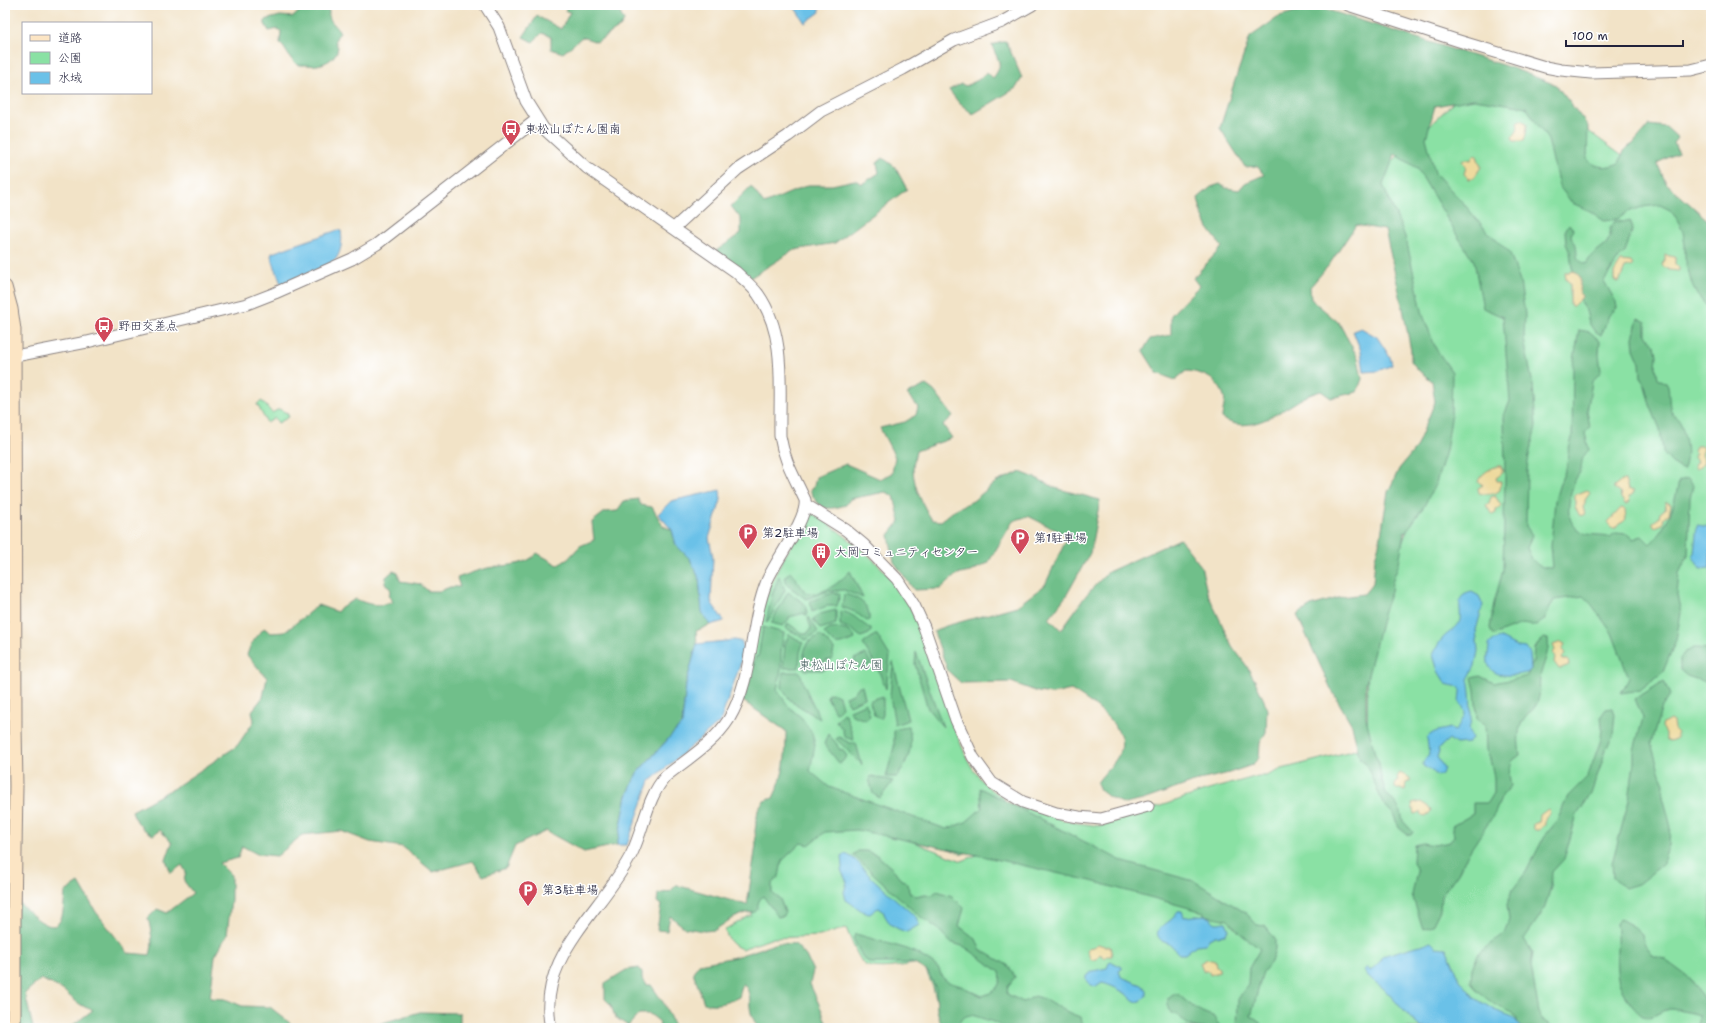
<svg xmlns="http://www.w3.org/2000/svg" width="1716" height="1033" font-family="'Shantell Sans','Klee One',sans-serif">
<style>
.green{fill:#8ae1a4;stroke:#568270}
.forest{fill:#6fbf8a;stroke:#487062}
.sand{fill:#eeda9e;stroke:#887e6c}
.water{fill:#6bc1e8;stroke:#467292}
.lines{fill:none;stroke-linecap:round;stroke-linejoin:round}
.tertiary-casing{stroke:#8a8281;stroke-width:13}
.secondary-casing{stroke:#8a8281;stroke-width:15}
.tertiary{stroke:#fff;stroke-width:11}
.secondary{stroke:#fce5c4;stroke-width:13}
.labels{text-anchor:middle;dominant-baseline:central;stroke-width:3;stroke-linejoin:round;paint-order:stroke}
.poi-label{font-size:12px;fill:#22223b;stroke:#fff;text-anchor:start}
.park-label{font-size:12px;fill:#415b5a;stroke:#fff}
</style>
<rect width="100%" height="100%" fill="#fff"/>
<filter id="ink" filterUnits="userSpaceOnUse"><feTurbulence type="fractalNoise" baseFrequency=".025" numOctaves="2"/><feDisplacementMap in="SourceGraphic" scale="8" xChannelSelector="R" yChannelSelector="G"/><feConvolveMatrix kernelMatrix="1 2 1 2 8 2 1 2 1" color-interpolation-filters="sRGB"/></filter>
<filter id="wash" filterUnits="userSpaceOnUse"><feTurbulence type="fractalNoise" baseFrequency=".012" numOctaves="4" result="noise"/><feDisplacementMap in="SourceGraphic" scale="16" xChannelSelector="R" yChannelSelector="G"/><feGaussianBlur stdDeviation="0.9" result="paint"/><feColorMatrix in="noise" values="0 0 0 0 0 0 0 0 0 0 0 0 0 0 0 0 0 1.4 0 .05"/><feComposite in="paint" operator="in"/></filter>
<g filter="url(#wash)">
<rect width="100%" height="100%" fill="#f2e3c7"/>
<g class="green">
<path d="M1519 80 1659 183 1711 236V1028H943L933 987 924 966 919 963C906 965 870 973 862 962 855 952 851 939 846 928L820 936 773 938 742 949C733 946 727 939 725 930L751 915 774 835 875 827 962 861 984 852 1012 822 1018 805 1070 822 1101 826 1205 791 1258 776H1266L1282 769 1367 747 1368 639 1438 444 1442 371 1373 180 1454 102Z"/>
<polygon points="262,401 272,413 279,409 287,413 289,417 278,423 275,418 267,423 257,404"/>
<path d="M813 514C826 521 838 531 850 540 868 554 891 575 903 594 932 645 942 703 966 756 971 767 978 777 987 786 994 793 1004 795 1009 806L985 844 963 854 806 800 789 733 742 700C750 664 757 619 771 584 781 560 797 537 810 515Z"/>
</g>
<g class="forest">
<path d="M313 5H324L329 11C327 22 337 24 340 33 335 38 334 41 338 47 336 61 320 67 307 65 303 65 298 66 295 63 289 58 286 49 280 43L281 31 278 29 269 31 265 24V20L280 16 293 17 303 8H311Z"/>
<polygon points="568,5 621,5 620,6 620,13 624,21 620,27 597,42 582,37 563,53 551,49 551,37 542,33 533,42 523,37 537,16 561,29 570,12 565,11"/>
<path d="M1315 6 1512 68 1556 85 1588 126 1587 159C1598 169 1606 168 1619 163L1625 149 1633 144 1649 125 1666 127 1678 138 1674 143 1678 153 1657 163 1666 183 1711 223V311L1697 295 1692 284 1685 258V245L1683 232 1677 219 1670 210 1660 205 1642 207 1628 212 1618 219 1604 221 1590 211 1572 203 1559 186 1548 140 1526 107 1474 99 1435 106 1426 138 1435 173 1464 204 1486 230 1510 253 1520 282 1525 314 1524 339 1533 385 1536 427 1529 455 1527 470 1526 526 1532 535 1527 548C1533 563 1537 568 1553 568L1551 546 1555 500 1560 483 1567 466 1568 452 1572 438 1573 365 1579 330 1590 332 1600 341 1599 354 1601 371 1592 382 1587 412 1590 426 1585 433 1589 450C1580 458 1583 462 1580 472 1578 476 1575 479 1574 483 1569 499 1563 520 1580 531 1588 537 1600 533 1610 537L1615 533 1627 534 1633 539 1642 536 1650 544C1669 525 1674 506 1679 481L1688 478 1693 486 1690 498 1688 556 1679 573 1677 595 1681 613 1676 640 1663 672 1640 690 1621 693 1629 678 1612 633 1592 605 1583 596 1554 600 1544 620 1536 626 1522 624 1493 635 1490 628 1494 603 1503 570 1505 476 1504 415 1510 401 1503 317 1483 308 1474 261 1458 237 1417 168 1395 154 1383 185 1406 239 1423 315 1436 349 1452 372 1451 419 1446 451 1436 483 1424 506 1411 525 1404 533 1399 563 1392 582 1391 592 1384 611 1366 683V718L1375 754 1379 763 1381 777 1386 793 1395 803 1401 812 1403 821 1413 832 1411 835H1408L1399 828 1393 814 1383 803 1365 762 1360 759 1352 725 1331 689 1297 615 1311 606 1342 597 1364 594 1373 583 1375 558 1380 541 1388 492 1399 469 1416 448 1435 402 1432 381 1418 370 1411 361V351L1403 309 1385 230 1356 225 1329 265 1310 287 1311 299 1339 323 1358 358 1362 379 1357 392 1331 398 1321 391C1315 393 1308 395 1303 398 1280 411 1249 437 1222 418 1222 412 1226 402 1224 396 1218 379 1203 372 1186 371L1175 380 1157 373 1143 351 1150 339 1171 335V315L1199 286 1193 278 1222 247 1208 228 1202 215 1198 198 1211 187 1220 184 1226 188 1239 190 1245 183 1264 175 1257 166 1245 167 1220 128 1236 77 1250 37 1280 16Z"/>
<path d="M1006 41 1022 78 1016 88 973 114 959 103 949 90 961 84 966 86 978 80 987 72 993 78C1005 63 997 61 992 45Z"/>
<polygon points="883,158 895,167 907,189 835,243 794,250 750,278 716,251 741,233 741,219 731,206 751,186 764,204 808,185 832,185 855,180 862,184 879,173 877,163"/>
<path d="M1630 220 1633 228 1625 252 1619 258 1604 281 1616 302 1617 308 1609 315 1601 336 1595 332 1589 323 1586 311 1578 296 1575 274 1572 268 1570 252 1566 244 1565 231 1569 224 1573 229 1571 236C1572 239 1575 242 1576 245 1578 255 1574 259 1586 264L1592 255 1606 244 1610 237V228L1615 221 1623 222Z"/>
<path d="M1638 318 1646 322V335L1655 345 1657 355 1656 367 1658 378C1660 380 1664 381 1666 383 1671 388 1667 404 1672 413 1674 417 1678 418 1680 422 1686 435 1690 458 1683 470L1672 463 1663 453 1660 429 1650 405 1645 386 1641 378 1640 363 1634 349 1633 338Z"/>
<path d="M926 385 934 391 953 416 943 425 952 438 916 451C915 457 913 464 913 470 914 488 923 506 932 520L941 521 956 509 973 501 996 482 1020 472 1038 479 1055 488 1100 500 1090 553 1066 596 1049 618 1061 630 1087 594 1108 572 1180 539 1201 566 1207 592 1232 646 1246 665 1255 681 1267 707 1266 732 1260 743 1259 758 1252 765 1229 773 1200 780 1143 800 1125 804 1109 797 1100 790 1097 783C1104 772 1115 764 1120 752 1131 728 1089 701 1071 690L1053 694 1038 692 1011 682 961 683 948 671 934 632 946 626 1017 606 1045 585 1068 536 1028 516 1013 521 988 563 970 572 956 575 940 589 914 590 894 562 889 535 900 521 894 496 885 492 850 499 846 505C825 511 819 510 810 490L814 486 816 477 846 464 880 479 892 473 895 457 880 428 905 422 916 415 918 407 907 394Z"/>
<path d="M638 499 641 505 652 507 663 526 672 530 676 545 690 559 699 578 702 608 710 625 696 631 697 644 686 684 682 724 637 773 627 796 617 845 584 852 546 831 515 846 506 868 483 876 473 861 433 872 403 847 370 842 341 831 302 835 277 856 257 854 242 846 238 858 219 863 231 875V900L227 935 215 956 210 998 225 999 242 1006 270 1007 296 1028H69L93 1010C81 1007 73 999 64 991 57 986 49 983 41 979L25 993 33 1028H5V803C7 823 9 843 10 864 10 872 8 884 11 891 15 900 25 909 31 914 61 940 63 919 65 892L79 883 96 912 128 953 150 955C154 942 151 931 148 918L157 909 167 913 193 893 184 881 186 872 182 865 171 873 166 860 172 843 160 830 153 835C142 830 136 822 132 811L174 788 237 746 254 721 252 711 263 697 267 678 247 655 251 644 264 628 271 633 285 632 318 605 337 612 341 607 356 599C368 605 380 607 393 602L389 595 391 590 385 583 386 577 393 571 398 573 400 581 420 584 428 591H440L450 587H460L457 578C466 575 475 571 484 569 502 564 524 568 537 553L558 565 568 559 580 546 594 540 592 522 605 512 617 511 624 501Z"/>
<path d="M850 571 863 598 844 590 826 592 806 599 787 585 785 577 786 575 791 572 806 593C824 595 838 584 850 571Z"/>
<polygon points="779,576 785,590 768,621 766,622 772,595"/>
<polygon points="788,592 804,603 808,615 805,615 805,613 789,617 789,619 783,626 771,623"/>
<polygon points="833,593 840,594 837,606 827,606 812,612 810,601"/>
<path d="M844 594C857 597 871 604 869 620L867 621 855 612 842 607Z"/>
<polygon points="836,610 836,624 820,629 813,619 820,614"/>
<path d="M840 611C853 612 860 623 871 629V631L869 634 861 637 851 629 840 625Z"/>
<polygon points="809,617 818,632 806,640 786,628 788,623 800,632 807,634 811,628 808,619"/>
<path d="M763 627 784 633 781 653V670L777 690 789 707 802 718 812 733 815 745 810 771 829 787 946 829 966 822 982 808 980 788 1124 862 1194 881 1246 913 1257 925 1265 926 1275 939V949L1271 962 1263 972 1251 1016 1258 1020 1263 1026V1028H1237L1238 999 1248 985 1249 968 1260 949 1241 934 1228 920 1204 915V912L1091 881 982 856 857 830 825 832 809 845 801 843 782 861 779 877 772 883V893L780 899 785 912 783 916 778 917 763 896C759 899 757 905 758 909L755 912 746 913 731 919 715 930 704 931 685 928 670 916 667 931 657 930 661 905 657 902 658 894 671 891 676 885 747 905 756 845 755 831 758 810 764 801 773 798C785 774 786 756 786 731L743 701 756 656 758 657Z"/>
<path d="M837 628 849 631 854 636 855 639C838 646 836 648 824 633L830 629Z"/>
<polygon points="789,634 803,643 800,653 799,668 783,668 785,644"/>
<polygon points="820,635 834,649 832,659 825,661 825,670 805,670 803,668 804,653 807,643"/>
<polygon points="875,635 877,635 890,656 886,689 877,667 863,644"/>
<path d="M1544 638 1548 639C1550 653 1542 665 1540 678 1539 688 1541 696 1536 705 1534 710 1528 713 1525 717 1517 728 1518 742 1520 755L1512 761 1509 774 1511 786 1502 796 1495 813 1471 849 1458 873 1441 896 1440 910 1432 926 1423 929 1412 895 1417 871 1413 862 1414 845 1423 843 1434 845 1450 842 1454 836 1452 826 1473 814V803H1488L1494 793V778L1490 759 1486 750 1485 724 1477 719 1475 690 1472 678 1480 676 1494 683C1505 680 1516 680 1527 676L1533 662 1534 648Z"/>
<polygon points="1694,648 1711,649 1711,684 1687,676 1680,670 1680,659 1684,653"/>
<polygon points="916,652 943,727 928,709 915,664"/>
<polygon points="866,654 871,664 859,669 854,659"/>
<polygon points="893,662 908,720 895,725 890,696"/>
<polygon points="783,672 800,672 804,685 820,719 791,701 782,689"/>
<polygon points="1664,681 1670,695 1662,707 1651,743 1660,774 1664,783 1663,797 1670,822 1669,846 1662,865 1638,884 1625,888 1613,877 1612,863 1629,800 1634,763 1634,750 1643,718 1635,699"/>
<polygon points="859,686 862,686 865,698 849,705 845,697 853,694"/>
<polygon points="831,693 839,696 842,707 837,712 835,712 827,697 828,694"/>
<polygon points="883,696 883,715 881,719 874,715 870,702 871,700"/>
<polygon points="866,703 870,716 865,720 852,715 850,710"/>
<polygon points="1613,708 1615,714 1613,735 1607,747 1591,794 1577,815 1564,859 1552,872 1551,887 1545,906 1540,916 1524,939 1533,953 1531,966 1540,1018 1554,1028 1517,1028 1517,1019 1513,1013 1495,1005 1476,990 1471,982 1472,968 1479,953 1504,933 1509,920 1507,905 1511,892 1526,872 1544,837 1557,821 1568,796 1588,776 1601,739 1602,727 1601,716 1606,709"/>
<polygon points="843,713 846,715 854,740 844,737 843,730 836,721"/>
<path d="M908 726H909C913 749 909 759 897 777H886L894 747V730Z"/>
<polygon points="828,734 837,744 837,745 840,750 842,749 847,756 841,763 839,763 824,744"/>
<polygon points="839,737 850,743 856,743 862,765 836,739"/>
<polygon points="872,776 893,781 880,798 873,794 869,778"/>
<path d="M858 851H866L877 855 895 871 900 879 908 883 909 892 916 896 925 894 932 895 937 891 952 896 964 908 959 926 976 939 980 949 1009 966 1015 977 1008 986 1007 994 1023 1002 1035 996C1052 1000 1064 1013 1081 1017L1083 1028H1004C998 1024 994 1022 987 1020 969 1014 967 1011 955 1028H942L937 1010 936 989 928 972 913 963H870L863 958 853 938 856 934 907 949 916 953 932 963 939 969 942 977 948 982 961 986 982 996C993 993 1003 986 1000 972L965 947 950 942 937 928 918 915 853 855Z"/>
<path d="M1620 919 1631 925 1642 935 1644 943 1654 956 1664 959 1691 979 1711 1012V1028H1696L1699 1022V1015C1694 1013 1675 1009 1669 1009 1662 1010 1656 1016 1649 1017 1642 1018 1638 1012 1634 1008 1607 977 1621 958 1616 923Z"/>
<path d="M778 943 795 944 806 956 813 971 810 984 822 1011 828 1028H758C756 1023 752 1018 751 1013 748 1000 753 996 743 983L739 997C726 1003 717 1006 704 1003L693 972 699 964 735 957Z"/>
<polygon points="639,968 642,972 642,978 647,985 651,985 663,1002 675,1028 659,1028 660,1022 650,1014 639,1014 628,1026 615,1017 611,1005 605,999 605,983 626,970"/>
<path d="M1173 994H1178C1189 1004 1198 1012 1213 1016L1221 1028C1210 1028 1199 1030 1189 1025 1182 1021 1180 1015 1171 1013L1168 1005V998Z"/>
<polygon points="420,1012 460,1013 460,1028 365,1028"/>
</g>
<g class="sand">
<path d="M1520 120 1527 123C1527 129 1526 135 1524 141H1514L1512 137C1517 133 1519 128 1517 122Z"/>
<polygon points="1474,155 1477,156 1481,167 1474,178 1469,179 1464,174 1466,167 1462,161 1466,159 1471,160"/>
<polygon points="1665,255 1675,257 1675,264 1679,268 1679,271 1669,270 1663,266 1662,264 1665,260"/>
<polygon points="1621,261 1631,262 1633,266 1625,268 1620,280 1617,282 1614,280 1614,272"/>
<path d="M1574 271C1583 277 1580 281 1579 290L1582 297 1573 306H1571L1570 304V284L1566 279 1565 273Z"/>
<polygon points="1696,446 1701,446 1704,449 1702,454 1704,461 1701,467 1696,469 1694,465 1697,462 1694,457 1696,453 1694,451"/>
<path d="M1498 466H1501C1504 472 1501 475 1496 478L1497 481H1501L1500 490C1495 495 1486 495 1479 493L1478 488 1483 485 1478 482C1480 474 1491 468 1498 466Z"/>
<polygon points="1623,480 1625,480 1628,489 1633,491 1633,494 1629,497 1630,502 1627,504 1625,504 1621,498 1620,492 1614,489 1614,487"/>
<polygon points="1587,490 1590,493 1585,500 1585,504 1583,507 1585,514 1580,516 1575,507 1575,495"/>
<polygon points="1495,496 1501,505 1500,507 1496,509 1496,513 1492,515 1486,505 1489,503 1491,497"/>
<polygon points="1666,502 1671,504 1669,514 1664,517 1663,524 1655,527 1653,524 1653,522 1659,518 1660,513 1665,509"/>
<polygon points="1621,508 1625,509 1626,519 1623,522 1619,524 1616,528 1612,528 1608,522"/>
<polygon points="1561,642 1565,644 1562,650 1565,653 1562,658 1563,660 1568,660 1569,665 1559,669 1554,662 1555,657 1553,653 1555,650 1553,645"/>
<polygon points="1670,720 1673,722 1674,729 1678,733 1675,739 1670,741 1666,739 1666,733 1662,727 1663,724"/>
<polygon points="1400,773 1410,778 1410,781 1406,783 1405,791 1395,787 1395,784 1398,780 1397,777"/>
<polygon points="1421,802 1430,808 1431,811 1426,817 1422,816 1421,812 1414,814 1412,804"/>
<polygon points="1548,809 1549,810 1550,813 1545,819 1545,825 1542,827 1540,830 1535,830 1533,828 1533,824 1539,822 1540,815"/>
<polygon points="1098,944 1104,946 1110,946 1112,956 1107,956 1105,958 1100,954 1097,959 1091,960 1087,951 1088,948 1093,947"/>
<polygon points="1207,959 1215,961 1216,967 1219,968 1219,972 1210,975 1209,971 1203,971 1200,963"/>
</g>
<g class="water">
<polygon points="793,5 819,5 820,12 805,23"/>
<path d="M338 230 341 231C343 241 341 254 334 261 328 266 290 280 281 284L271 256 272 253Z"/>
<polygon points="1361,328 1377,337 1390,357 1392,365 1378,371 1364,372 1361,351 1353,331"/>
<polygon points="720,490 721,500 709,538 713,557 711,602 724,621 710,625 702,612 699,578 690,559 676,545 672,530 658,514 671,501"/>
<polygon points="1697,525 1711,527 1710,568 1700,569 1692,555 1694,553"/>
<path d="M1472 592 1479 596 1483 605 1476 630 1478 651 1475 666 1468 679C1470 688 1471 704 1471 714 1472 726 1466 725 1472 738L1468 743 1456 744 1449 739 1438 749 1439 751 1437 757 1444 768 1442 774 1438 776 1432 771 1423 766V763L1429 755 1427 738C1433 730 1441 731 1450 728L1454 731 1456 730C1464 715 1470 717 1459 701 1461 682 1462 689 1446 684L1438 671 1433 655C1436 649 1438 643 1443 638 1448 632 1459 628 1460 620 1462 607 1453 596 1472 592Z"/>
<path d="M1501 638 1518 647 1526 648 1530 653 1531 670 1527 673C1516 675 1492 680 1488 663 1487 657 1489 650 1489 644L1494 640Z"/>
<polygon points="735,640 742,642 744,654 720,722 650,781 627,845 617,845 627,796 637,773 682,724 686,684 697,644"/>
<path d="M844 854C856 856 863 870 872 878 886 891 901 904 916 917L919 925 907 932C895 929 887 923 883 911L879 908C875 909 873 912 870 914 866 915 851 903 846 900L844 892 847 882 841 870 843 866 842 857Z"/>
<path d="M1179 911H1182L1184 917 1204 915 1211 918C1215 926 1219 922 1226 922L1229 929 1225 935 1215 936 1209 939 1206 944 1196 945 1185 954H1179C1175 951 1174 947 1171 945 1168 943 1165 943 1162 941 1152 932 1161 927 1168 922 1172 920 1176 914 1179 911Z"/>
<path d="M1431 942 1436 947 1446 948 1460 980 1475 998 1494 1010 1513 1017 1522 1028H1421C1407 1016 1397 1002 1384 989 1376 982 1369 979 1364 970L1367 967 1370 971C1376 967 1380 963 1382 956Z"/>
<path d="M1112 962 1122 967V969L1119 971 1121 977 1142 985 1146 990V996C1143 999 1140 1003 1135 1001 1133 1000 1130 997 1128 995 1120 990 1111 985 1102 983L1096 987C1091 985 1085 983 1086 976L1093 971 1107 968 1109 963Z"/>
</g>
</g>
<g filter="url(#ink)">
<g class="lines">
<defs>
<g id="tertiary">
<path d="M485 5 499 27 526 101 543 128 587 168 736 272C743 279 752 286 758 294 787 335 779 388 780 436 784 461 795 478 805 500 808 519 775 561 767 581 749 626 754 677 729 719 714 743 687 759 666 776 647 797 644 828 632 853 604 910 535 957 551 1028"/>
<polyline points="1348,5 1459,41 1545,67 1561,70 1591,73 1691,70 1711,65"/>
<polyline points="674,228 738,169 788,136 821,111 903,69 954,40 1002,22 1032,5"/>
<polyline points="5,358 87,342 247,304 275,293 352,259 377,244 536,120"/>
<polyline points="806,505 846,530 864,545 897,579 914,605 924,627 956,720 973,757 992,783 1023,802 1056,813 1079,817 1101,819 1148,806"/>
</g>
<polyline id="secondary" points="5,287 11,309 14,330 15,726 16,786 14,916 14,1028"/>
</defs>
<use href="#tertiary" class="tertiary-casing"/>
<use href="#secondary" class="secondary-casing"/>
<use href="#tertiary" class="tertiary"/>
<use href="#secondary" class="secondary"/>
</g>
</g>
<defs>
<symbol id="bus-pin" viewBox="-11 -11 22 30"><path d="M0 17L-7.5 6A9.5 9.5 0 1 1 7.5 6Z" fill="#d1495b" stroke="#fff"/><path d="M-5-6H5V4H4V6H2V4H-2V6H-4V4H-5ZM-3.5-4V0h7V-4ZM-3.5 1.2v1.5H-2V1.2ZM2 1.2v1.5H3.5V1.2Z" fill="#fff"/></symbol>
<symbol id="parking-pin" viewBox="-11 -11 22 30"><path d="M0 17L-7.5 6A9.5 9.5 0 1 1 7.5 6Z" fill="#d1495b" stroke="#fff"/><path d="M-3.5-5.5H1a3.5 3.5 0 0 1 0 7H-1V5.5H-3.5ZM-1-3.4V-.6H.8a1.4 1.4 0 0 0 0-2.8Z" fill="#fff"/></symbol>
<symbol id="building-pin" viewBox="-11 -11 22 30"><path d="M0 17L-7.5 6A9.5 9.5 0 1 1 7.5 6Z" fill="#d1495b" stroke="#fff"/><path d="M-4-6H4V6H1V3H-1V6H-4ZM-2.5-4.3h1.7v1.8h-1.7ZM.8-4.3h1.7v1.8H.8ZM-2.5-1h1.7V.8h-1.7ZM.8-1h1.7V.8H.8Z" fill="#fff"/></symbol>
</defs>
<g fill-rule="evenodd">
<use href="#bus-pin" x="500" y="118" width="22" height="30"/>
<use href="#bus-pin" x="93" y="315" width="22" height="30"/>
<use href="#parking-pin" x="737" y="522" width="22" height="30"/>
<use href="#parking-pin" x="1009" y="527" width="22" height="30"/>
<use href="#building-pin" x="810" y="541" width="22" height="30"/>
<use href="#parking-pin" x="517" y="879" width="22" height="30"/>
</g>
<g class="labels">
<g class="poi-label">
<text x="525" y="129">東松山ぼたん園南</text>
<text x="118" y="326">野田交差点</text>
<text x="762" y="533">第2駐車場</text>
<text x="1034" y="538">第1駐車場</text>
<text x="835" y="552">大岡コミュニティセンター</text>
<text x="542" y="890">第3駐車場</text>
</g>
<g class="park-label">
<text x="841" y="665">東松山ぼたん園</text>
</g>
</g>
<rect width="1716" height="1033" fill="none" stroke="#fff" stroke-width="20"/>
<rect x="22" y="22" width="130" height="72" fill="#ffffff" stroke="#a7a7b1"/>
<rect x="30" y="35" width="20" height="6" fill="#fce5c4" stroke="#a7a7b1"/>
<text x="58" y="42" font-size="12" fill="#22223b">道路</text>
<rect x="30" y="52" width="20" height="12" fill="#8ae1a4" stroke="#a7a7b1"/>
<text x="58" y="62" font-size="12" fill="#22223b">公園</text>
<rect x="30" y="72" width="20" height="12" fill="#6bc1e8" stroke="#a7a7b1"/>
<text x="58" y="82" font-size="12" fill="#22223b">水域</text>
<path d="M1566 40v6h117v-6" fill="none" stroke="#22223b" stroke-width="2"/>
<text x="1572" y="40" font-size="12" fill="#22223b" stroke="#ffffff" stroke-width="3" paint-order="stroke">100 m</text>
</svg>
